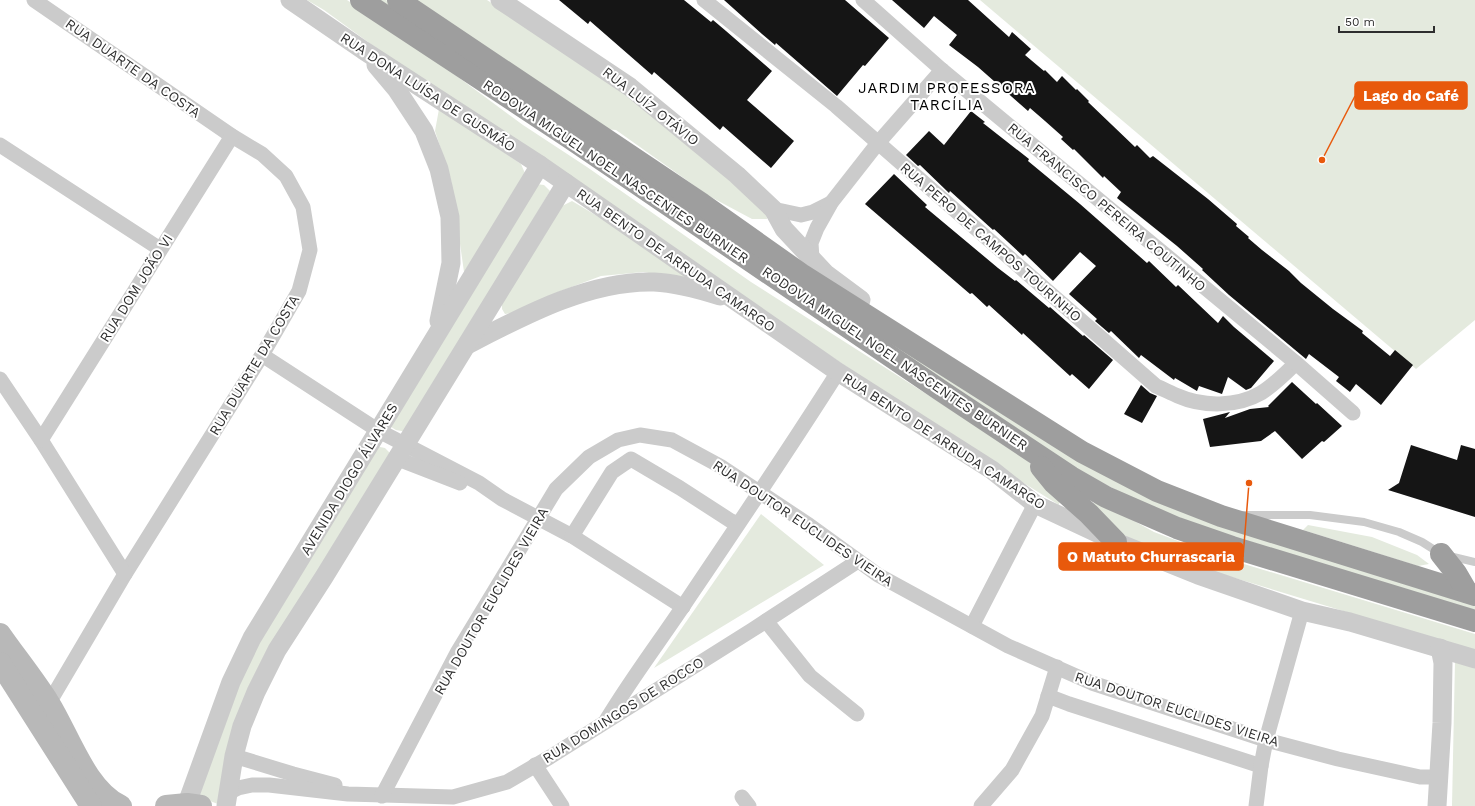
<svg xmlns="http://www.w3.org/2000/svg" width="1475" height="806" font-family="'Work Sans',sans-serif">
<style>
.green{fill:#e4eade}
.building{fill:#151515}
.lines{fill:none;stroke-linecap:round;stroke-linejoin:round}
.service{stroke:#cbcbcb;stroke-width:8}
.minor{stroke:#cbcbcb;stroke-width:15}
.tertiary{stroke:#cbcbcb;stroke-width:19}
.secondary{stroke:#b8b8b8;stroke-width:22}
.trunk{stroke:#9e9e9e;stroke-width:22}
.labels{text-anchor:middle;dominant-baseline:central;stroke-width:4;stroke-linejoin:round;paint-order:stroke}
.street-label{font-size:14px;fill:#2e2e2e;stroke:#fff}
.neighbourhood-label{font-size:15px;letter-spacing:1px;fill:#000;stroke:#fff}
.leader{fill:none;stroke:#e8590c;stroke-width:1.5}
.callout-dot{fill:#e8590c;stroke:#fff;stroke-width:1.5}
.callout{fill:#e8590c;stroke:#e8590c;stroke-width:1.5}
.callout-label{font-size:15px;text-anchor:middle;font-weight:bold;fill:#fff}
</style>
<rect width="100%" height="100%" fill="#fff"/>
<g class="green">
<polygon points="307,0 347,0 427,54 523,125 587,167 751,282 1022,455 1043,477 1060,498 1059,505 990,462 859,375 423,82 324,10"/>
<polygon points="377,0 386,0 1110,478 1475,604 1475,613 1322,566 1157,511 1064,463"/>
<polygon points="411,0 487,0 621,89 766,210 767,219 752,219 709,196 616,130 604,129"/>
<polygon points="980,0 1475,0 1475,320 1416,369"/>
<polygon points="439,109 521,164 527,178 465,279 451,180 435,131"/>
<polygon points="536,184 544,185 550,191 407,432 396,430 388,425"/>
<polygon points="572,201 644,244 712,287 675,277 643,272 601,276 558,292 518,312 505,314 502,309 502,299 554,210"/>
<polygon points="375,446 385,448 391,454 295,609 218,804 199,797 230,704 254,648"/>
<polygon points="1100,502 1154,532 1221,557 1475,634 1475,651 1179,561 1133,540 1115,530 1089,504"/>
<polygon points="761,514 824,565 654,668"/>
<polygon points="1308,525 1372,537 1417,555 1429,564 1418,566 1303,530"/>
<polygon points="1455,661 1475,668 1475,806 1452,806"/>
</g>
<g class="building">
<polygon points="559,0 684,0 711,22 713,20 726,31 772,71 747,100 794,141 771,168 723,126 720,130 677,92 654,72 652,75 590,21 588,24"/>
<polygon points="724,0 845,0 889,38 865,66 863,65 837,96 776,43 775,45 762,34"/>
<polygon points="892,0 968,0 1009,37 1012,32 1031,49 1025,55 1044,71 1045,70 1057,82 1062,76 1076,90 1077,89 1089,101 1088,102 1135,147 1137,145 1150,158 1153,156 1208,199 1237,224 1236,226 1249,237 1248,238 1262,250 1289,271 1301,283 1333,309 1363,331 1362,333 1390,356 1395,350 1413,365 1381,405 1356,384 1350,392 1336,381 1339,377 1309,354 1306,359 1229,295 1202,270 1203,269 1177,246 1117,198 1121,192 1104,176 1103,178 1074,149 1073,150 1061,139 1063,137 1045,121 1030,108 1028,111 978,67 949,45 957,35 934,16 924,28"/>
<polygon points="971,111 985,122 983,123 1029,159 1028,161 1080,204 1147,263 1149,261 1176,287 1178,285 1218,323 1223,316 1234,327 1274,361 1251,388 1246,390 1228,377 1222,394 1199,386 1197,391 1175,378 1174,380 1141,355 1139,358 1111,331 1109,333 1095,321 1097,319 1069,294 1096,266 1080,252 1053,281 1025,254 1023,256 994,229 993,230 950,191 949,193 920,165 918,166 906,155 929,131 944,145"/>
<polygon points="894,174 927,205 925,207 998,268 1015,281 1016,280 1049,308 1050,307 1083,336 1084,335 1113,360 1089,389 1072,374 1070,376 1023,333 1022,335 989,305 987,307 972,293 970,294 865,204"/>
<polygon points="1292,382 1316,404 1317,403 1342,426 1324,442 1322,441 1302,459 1275,431 1261,441 1210,447 1203,419 1230,412 1225,418 1250,409 1269,407 1268,406"/>
<polygon points="1141,385 1150,393 1157,396 1142,423 1124,414"/>
<polygon points="1411,445 1457,460 1461,445 1475,449 1475,517 1388,490 1399,483"/>
</g>
<g class="lines">
<polyline class="service" points="1244,515 1310,515 1364,522 1399,532 1422,542 1441,554 1475,562"/>
<g class="minor">
<polyline points="34,0 232,136 262,154 286,176 303,207 310,250 299,291 262,355 125,574 49,703"/>
<path d="M704 0 836 106 1156 386C1163 389 1171 393 1178 396 1203 407 1237 407 1261 393 1274 385 1285 374 1296 363"/>
<polyline points="863,0 942,70 1296,363 1353,413"/>
<polyline points="0,145 160,249"/>
<polyline points="773,209 801,215 813,212 831,203"/>
<polyline points="812,259 811,243 817,228 831,203 878,143 942,70"/>
<polyline points="262,355 379,431 479,483 502,499 572,536 683,607"/>
<polyline points="0,379 41,440 125,574"/>
<polyline points="41,440 232,136"/>
<polyline points="398,459 460,483"/>
<polyline points="572,536 612,472 631,459 680,488 731,521 738,524"/>
<polyline points="766,621 810,676 857,714"/>
<polyline points="972,626 1035,504"/>
<polyline points="1048,696 1069,704 1261,766"/>
<path d="M607 719C633 676 663 637 690 596 740 522 790 448 838 372"/>
<polyline points="234,756 293,774 335,785"/>
<polyline points="535,765 562,806"/>
<polyline points="228,793 238,788 252,785 269,785 348,794 453,797 507,782 550,757 604,723 752,630 858,561"/>
<polyline points="382,796 457,653 556,489 589,457 618,440 640,435 672,440 720,466 809,525 878,575 1008,646 1092,683 1266,740 1338,759 1420,777 1438,777"/>
<polyline points="742,797 749,806"/>
<polyline points="981,806 1012,770 1042,716 1057,667"/>
<polyline points="1256,806 1261,766 1266,740 1302,611"/>
</g>
<g class="tertiary">
<polyline points="290,0 363,50 540,165 838,372 992,470 1035,504 1116,542 1198,575 1302,611 1350,622 1475,659"/>
<polyline points="500,0 630,87 737,175 773,209 784,229 826,274 861,300"/>
<polyline points="376,65 397,90 424,131 439,169 450,217 451,263 439,321"/>
<path d="M467 345C523 316 590 280 654 282 677 283 698 289 720 296"/>
<polyline points="186,806 231,682 252,638 540,165"/>
<polyline points="226,806 234,756 242,726 256,692 277,650 324,577 566,183"/>
<polyline points="1437,806 1442,723 1443,663 1440,648"/>
</g>
<g class="secondary">
<path d="M0 634C16 657 34 679 49 703 69 735 86 790 121 806"/>
<polyline points="0,663 91,806"/>
<polyline points="166,806 187,804 201,806"/>
</g>
<g class="trunk">
<polyline points="361,0 570,138 940,390 1071,477 1106,497 1177,528 1232,547 1475,621"/>
<polyline points="398,0 702,204 801,274 1082,452 1157,491 1221,516 1475,595"/>
<polyline points="1041,467 1054,483 1089,514 1116,542"/>
<polyline points="1441,554 1456,573 1467,592"/>
</g>
</g>
<g class="labels">
<g class="street-label">
<text transform="translate(133 68) rotate(35)">RUA DUARTE DA COSTA</text>
<text transform="translate(428 92) rotate(33)">RUA DONA LUÍSA DE GUSMÃO</text>
<text transform="translate(651 106) rotate(38)">RUA LUÍZ OTÁVIO</text>
<text transform="translate(616 171) rotate(34)">RODOVIA MIGUEL NOEL NASCENTES BURNIER</text>
<text transform="translate(1107 207) rotate(40)">RUA FRANCISCO PEREIRA COUTINHO</text>
<text transform="translate(991 242) rotate(41)">RUA PERO DE CAMPOS TOURINHO</text>
<text transform="translate(676 260) rotate(35)">RUA BENTO DE ARRUDA CAMARGO</text>
<text transform="translate(136 288) rotate(-58)">RUA DOM JOÃO VI</text>
<text transform="translate(895 358) rotate(34)">RODOVIA MIGUEL NOEL NASCENTES BURNIER</text>
<text transform="translate(254 365) rotate(-59)">RUA DUARTE DA COSTA</text>
<text transform="translate(944 441) rotate(33)">RUA BENTO DE ARRUDA CAMARGO</text>
<text transform="translate(349 479) rotate(-59)">AVENIDA DIOGO ÁLVARES</text>
<text transform="translate(803 523) rotate(34)">RUA DOUTOR EUCLIDES VIEIRA</text>
<text transform="translate(491 601) rotate(-60)">RUA DOUTOR EUCLIDES VIEIRA</text>
<text transform="translate(1177 709) rotate(18)">RUA DOUTOR EUCLIDES VIEIRA</text>
<text transform="translate(623 710) rotate(-32)">RUA DOMINGOS DE ROCCO</text>
</g>
<g class="neighbourhood-label">
<text x="947" y="88">JARDIM PROFESSORA<tspan x="947" dy="17">TARCÍLIA</tspan></text>
</g>
</g>
<path class="leader" d="M1322 160L1355 96M1249 483L1243 557"/>
<g class="callout-dot">
<circle cx="1322" cy="160" r="4"/>
<circle cx="1249" cy="483" r="4"/>
</g>
<g class="callout">
<rect x="1355" y="82" width="112" height="27" rx="4"/>
<rect x="1059" y="543" width="184" height="27" rx="4"/>
</g>
<g class="callout-label">
<text x="1411" y="101">Lago do Café</text>
<text x="1151" y="562">O Matuto Churrascaria</text>
</g>
<path d="M1339 26v6h95v-6" fill="none" stroke="#2e2e2e" stroke-width="2"/>
<text x="1345" y="26" font-size="12" fill="#2e2e2e" stroke="#ffffff" stroke-width="3" paint-order="stroke">50 m</text>
</svg>
